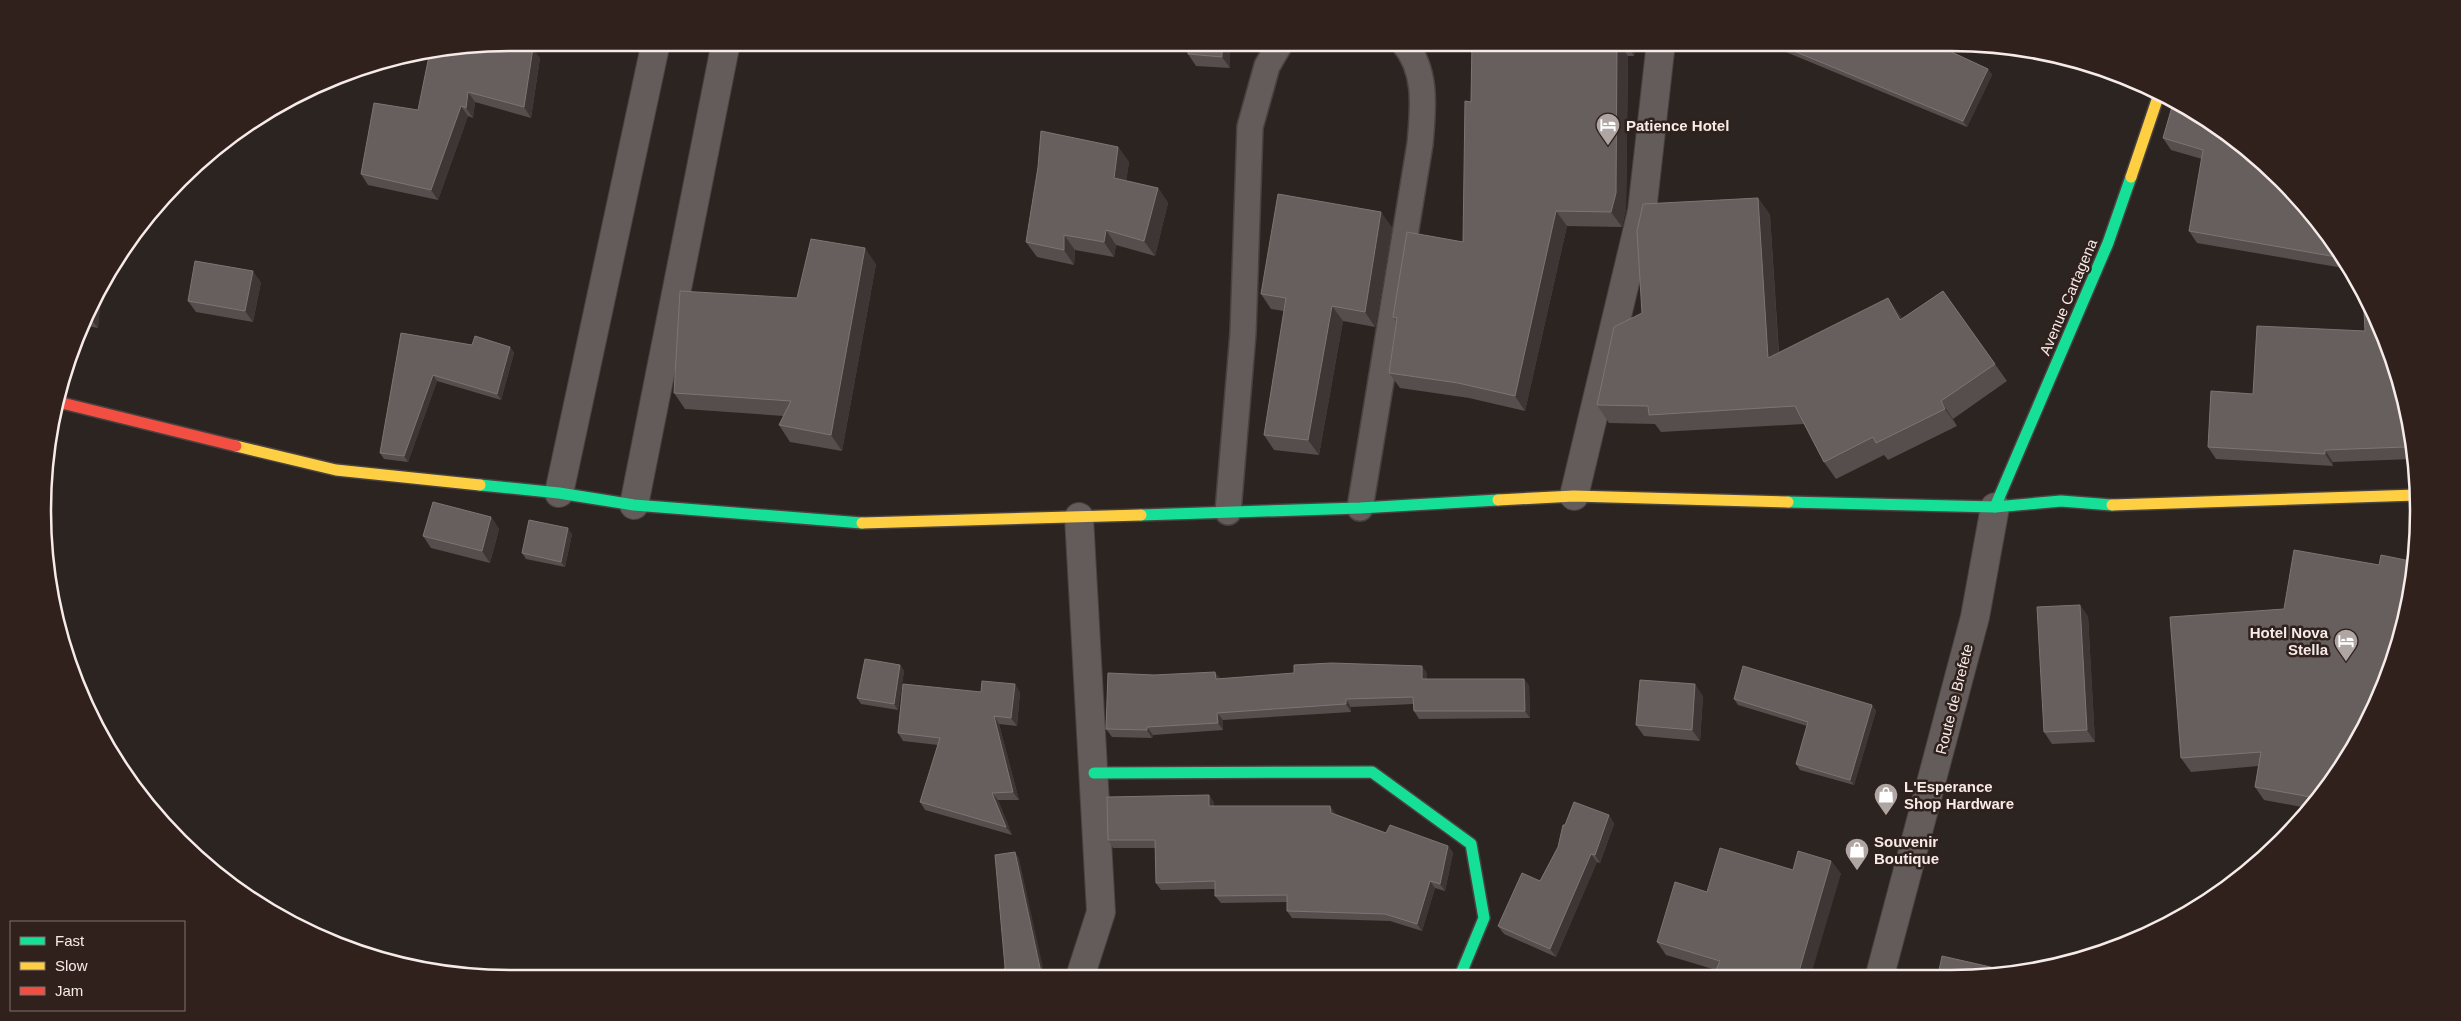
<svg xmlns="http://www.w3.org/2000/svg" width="2461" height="1021" font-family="Helvetica,sans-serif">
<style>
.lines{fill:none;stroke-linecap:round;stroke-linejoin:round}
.lane-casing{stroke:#494240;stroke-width:28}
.street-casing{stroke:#494240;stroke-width:30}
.fast-casing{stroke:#494240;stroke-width:14}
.slow-casing{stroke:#494240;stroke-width:14}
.jam-casing{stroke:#494240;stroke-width:14}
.lane{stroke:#635c5a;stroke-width:25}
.street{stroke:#635c5a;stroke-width:28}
.fast{stroke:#16e098;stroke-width:11}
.slow{stroke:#ffcf43;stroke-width:11}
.jam{stroke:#f24e42;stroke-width:11}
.wall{fill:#554e4c}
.shaded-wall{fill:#3d3634}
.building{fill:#665f5d;stroke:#7d7572}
.labels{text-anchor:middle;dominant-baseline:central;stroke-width:5;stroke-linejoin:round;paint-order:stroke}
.poi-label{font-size:15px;font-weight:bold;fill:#f6ebe8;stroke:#30211d;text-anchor:start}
.street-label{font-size:15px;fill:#f6ebe8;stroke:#30211d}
.rim{fill:none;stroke:#f6ebe8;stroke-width:2.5}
</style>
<rect width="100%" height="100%" fill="#2c2421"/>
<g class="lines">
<defs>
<g id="lane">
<path d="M1360 508 1420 144C1423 109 1428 71 1403 42"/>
<polyline points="1228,512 1243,333 1250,127 1267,66 1281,42"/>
</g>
<g id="street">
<polyline points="559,493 656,42"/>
<polyline points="1574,496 1642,211 1661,42"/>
<polyline points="634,505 726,42"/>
<polyline points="1079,517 1101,912 1080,977"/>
<polyline points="1880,975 1975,617 1995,507"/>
</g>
<g id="fast">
<polyline points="480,485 559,493 634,505 862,523"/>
<polyline points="1788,502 1995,507 2061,501 2112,505"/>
<polyline points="1995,507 2108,243 2131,177"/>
<polyline points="1141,515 1360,508 1498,500"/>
<polyline points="1094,773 1372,772 1471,844 1484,918 1460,976"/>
</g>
<g id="slow">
<polyline points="2131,177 2159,94"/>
<polyline points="236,446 336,470 480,485"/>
<polyline points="1498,500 1574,496 1788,502"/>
<polyline points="2112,505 2417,495"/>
<polyline points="862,523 1141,515"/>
</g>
<polyline id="jam" points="58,402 236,446"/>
</defs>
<use href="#lane" class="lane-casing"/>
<use href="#street" class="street-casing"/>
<use href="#fast" class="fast-casing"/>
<use href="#slow" class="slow-casing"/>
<use href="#jam" class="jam-casing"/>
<use href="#lane" class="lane"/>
<use href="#street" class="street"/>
<use href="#fast" class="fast"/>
<use href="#slow" class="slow"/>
<use href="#jam" class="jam"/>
</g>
<g class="wall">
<polygon points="1188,42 1230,42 1230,68 1196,66 1188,54"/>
<polygon points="1472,42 1636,42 1634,56 1628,56 1626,209 1622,227 1567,226 1525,411 1469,398 1400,388 1389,373 1396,322 1393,317 1463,242 1471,102"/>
<polygon points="1762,42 1930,42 1988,69 1992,75 1967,127"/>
<polygon points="515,45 540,58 531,118 475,102 473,118 468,116 438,200 368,185 361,174 418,110"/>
<polygon points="2174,100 2322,225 2349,269 2197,243 2189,231 2202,159 2171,150 2163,138"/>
<polygon points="1118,147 1129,162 1126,181 1158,188 1168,203 1155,256 1116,245 1114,257 1075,250 1074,265 1037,257 1026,242"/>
<polygon points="1758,198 1770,215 1779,353 1900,315 1902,319 1943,291 2007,381 1953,419 1957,426 1888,460 1884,455 1836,479 1824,462 1804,424 1661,432 1655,424 1609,423 1597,405"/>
<polygon points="1392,227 1375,327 1343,321 1319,455 1274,450 1264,435 1284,311 1271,309 1261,294"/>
<polygon points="876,264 842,451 790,442 779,425 784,416 685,409 674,393 797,298"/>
<polygon points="102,282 98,328 83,325"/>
<polygon points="261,282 253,322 196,312 188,301"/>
<polygon points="2365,331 2402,389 2413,452 2413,459 2333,462 2333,466 2216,459 2208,447 2253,394"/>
<polygon points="401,333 472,345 510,347 514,353 501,400 437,381 408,462 384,459 380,453"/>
<polygon points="491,517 499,529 490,563 431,548 423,536"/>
<polygon points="572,534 565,567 526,559 522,553"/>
<polygon points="2379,565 2339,771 2307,808 2264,800 2255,787 2258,766 2191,772 2181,758 2284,609"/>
<polygon points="2088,616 2095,742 2052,744 2044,732"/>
<polygon points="900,665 904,671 898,710 861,704 857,698"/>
<polygon points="1427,673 1427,679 1524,679 1529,686 1530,718 1419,719 1414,711 1413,704 1351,707 1351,712 1223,720 1223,730 1153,735 1152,738 1112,737 1106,729 1220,679"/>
<polygon points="981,692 1020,692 1017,726 999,724 1019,800 998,800 1012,835 925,810 920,802 938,745 903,741 898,733"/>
<polygon points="1703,696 1700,741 1644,736 1636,725"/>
<polygon points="1734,699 1872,705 1876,711 1854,785 1800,770 1796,764 1807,726 1738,705"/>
<polygon points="1209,795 1214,803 1214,806 1330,806 1335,813 1336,814 1386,833 1448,846 1453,853 1445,891 1435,888 1422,931 1390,921 1292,918 1287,911 1287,902 1221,903 1215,896 1215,889 1161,890 1156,883 1155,848 1113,848 1108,840"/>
<polygon points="1609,815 1614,824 1600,863 1597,862 1556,957 1504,934 1498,926 1540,881 1558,847 1565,825"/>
<polygon points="1831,861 1841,874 1716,970 1666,955 1657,942 1707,892"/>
</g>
<g class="shaded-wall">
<polygon points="510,42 516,42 514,55 507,44 507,43"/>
<polygon points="1222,42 1230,42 1230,68 1222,57"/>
<polygon points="1617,42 1618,42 1628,56 1626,209 1622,227 1611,212"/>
<polygon points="1625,42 1636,42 1634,56"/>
<polygon points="533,48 540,58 531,118 524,107"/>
<polygon points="1988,69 1992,75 1967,127 1963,121"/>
<polygon points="468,92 475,102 473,118 466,108"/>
<polygon points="461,106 468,116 438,200 431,190"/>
<polygon points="1118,147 1129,162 1124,193 1114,178"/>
<polygon points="1158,188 1168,203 1155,256 1144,241"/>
<polygon points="1758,198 1770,215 1780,375 1768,358"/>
<polygon points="1556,211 1567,226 1525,411 1515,396"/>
<polygon points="1381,212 1392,227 1375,327 1365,312"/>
<polygon points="1106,230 1116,245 1114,257 1104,242"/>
<polygon points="1064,235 1075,250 1074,265 1064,250"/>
<polygon points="865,248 876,264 842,451 831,435"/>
<polygon points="253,271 261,282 253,322 245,311"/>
<polygon points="102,282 98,328 90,318 92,306"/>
<polygon points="1888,298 1900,315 1912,338 1900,320"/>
<polygon points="1332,306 1343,321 1319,455 1308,440"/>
<polygon points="510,347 514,353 501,400 497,394"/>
<polygon points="433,375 437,381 408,462 404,456"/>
<polygon points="1941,401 1953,419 1957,426 1945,409"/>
<polygon points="2404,420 2409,427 2413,459 2405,447"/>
<polygon points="2325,450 2333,462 2333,466 2325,454"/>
<polygon points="491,517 499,529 490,563 482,551"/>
<polygon points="568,528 572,534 565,567 561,562"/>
<polygon points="2080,605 2088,616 2095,742 2087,730"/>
<polygon points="900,665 904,671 898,710 894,704"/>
<polygon points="1422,666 1427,673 1427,687 1422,679"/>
<polygon points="1215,672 1221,679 1216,679"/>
<polygon points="1524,679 1529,686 1530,718 1525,711"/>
<polygon points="1015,684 1020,692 1017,726 1011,718"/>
<polygon points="1695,684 1703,696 1700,741 1692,730"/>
<polygon points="1346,699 1351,707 1351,712 1346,704"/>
<polygon points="1872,705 1876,711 1854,785 1850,780"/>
<polygon points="1217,713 1223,720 1223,730 1218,723"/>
<polygon points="994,716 999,724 1019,800 1013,792"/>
<polygon points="1147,727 1153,735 1152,738 1147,730"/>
<polygon points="992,793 998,800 1012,835 1006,827"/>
<polygon points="1209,795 1214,803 1214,813 1209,806"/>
<polygon points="1330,806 1335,813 1336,820 1331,813"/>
<polygon points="1609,815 1614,824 1600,863 1595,855"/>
<polygon points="1448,846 1453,853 1445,891 1440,884"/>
<polygon points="1015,852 1019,858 1045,977 1042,977"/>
<polygon points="1591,854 1597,862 1556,957 1550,949"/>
<polygon points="1831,861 1841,874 1811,975 1798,975"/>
<polygon points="1430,881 1435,888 1422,931 1417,924"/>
</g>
<g class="building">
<polygon points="1188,42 1222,42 1222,57 1188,54"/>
<polygon points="1472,42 1617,42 1616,193 1611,212 1556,211 1515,396 1458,383 1389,373 1397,318 1393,317 1407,232 1463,242 1465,101 1471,102"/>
<polygon points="1772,42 1930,42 1988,69 1963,121"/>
<polygon points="507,43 507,44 533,48 524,107 468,92 466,108 461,106 431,190 361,174 374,103 418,110 429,56"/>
<polygon points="2174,100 2184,105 2259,158 2322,225 2342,258 2189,231 2203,150 2163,138"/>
<polygon points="1041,131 1118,147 1114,178 1158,188 1144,241 1106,230 1104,242 1064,235 1064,250 1026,242 1038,167"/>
<polygon points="1278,194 1381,212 1365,312 1332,306 1308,440 1264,435 1286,298 1261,294"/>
<polygon points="1758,198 1768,358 1888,298 1900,320 1943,291 1995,364 1941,401 1945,409 1876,443 1873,437 1824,462 1795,406 1649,415 1648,406 1597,405 1614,327 1642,313 1637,231 1643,204"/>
<polygon points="811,239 865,248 831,435 779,425 791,401 674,393 680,291 797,298"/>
<polygon points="195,261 253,271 245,311 188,301"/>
<polygon points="2363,291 2370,303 2402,389 2408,420 2404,420 2405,447 2325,450 2325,454 2208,447 2211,391 2253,394 2257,326 2365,331"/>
<polygon points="92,306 90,318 87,317"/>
<polygon points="401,333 472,345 475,336 510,347 497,394 433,375 404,456 380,453"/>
<polygon points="433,502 491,517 482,551 423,536"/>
<polygon points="529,520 568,528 561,562 522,553"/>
<polygon points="2294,550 2379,565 2381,555 2415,562 2415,571 2394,661 2339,771 2316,798 2255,787 2261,752 2181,758 2170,617 2284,609"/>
<polygon points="2080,605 2087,730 2044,732 2037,607"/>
<polygon points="865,659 900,665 894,704 857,698"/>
<polygon points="1331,663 1422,666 1422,679 1524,679 1525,711 1414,711 1413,697 1346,699 1346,704 1217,713 1218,723 1147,727 1147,730 1106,729 1108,673 1154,675 1215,672 1216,679 1294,673 1294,665"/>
<polygon points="1743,666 1872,705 1850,780 1796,764 1808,722 1734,699"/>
<polygon points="1640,680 1695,684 1692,730 1636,725"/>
<polygon points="982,681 1015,684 1011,718 994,716 1013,792 992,793 1006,827 920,802 940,738 898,733 903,684 981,692"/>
<polygon points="1209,795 1209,806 1330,806 1331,813 1386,833 1390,825 1448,846 1440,884 1430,881 1417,924 1385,914 1287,911 1287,895 1215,896 1215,881 1156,883 1155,840 1108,840 1107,797"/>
<polygon points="1574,802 1609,815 1595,855 1591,854 1550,949 1498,926 1522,873 1540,881 1558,847 1563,825 1565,825"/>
<polygon points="1720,848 1793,870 1798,851 1831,861 1798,975 1714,975 1720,961 1657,942 1675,882 1707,892"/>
<polygon points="1015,852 1042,977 1002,977 1005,967 995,855"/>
<polygon points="1942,956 2017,973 2012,974 1938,975"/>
</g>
<defs>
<symbol id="hotel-pin" viewBox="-11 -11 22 30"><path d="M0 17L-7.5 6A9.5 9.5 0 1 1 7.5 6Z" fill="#afa5a2" stroke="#30211d"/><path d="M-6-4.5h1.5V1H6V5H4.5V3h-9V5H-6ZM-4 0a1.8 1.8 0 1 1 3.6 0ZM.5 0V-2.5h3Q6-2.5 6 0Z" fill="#fff"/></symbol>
<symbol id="shop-pin" viewBox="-11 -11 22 30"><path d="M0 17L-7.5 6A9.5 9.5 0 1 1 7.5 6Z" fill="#afa5a2" stroke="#30211d"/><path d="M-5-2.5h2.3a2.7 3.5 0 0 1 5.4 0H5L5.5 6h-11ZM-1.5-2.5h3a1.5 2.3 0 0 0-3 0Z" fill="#fff"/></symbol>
</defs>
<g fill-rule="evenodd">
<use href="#hotel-pin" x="1594" y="111" width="28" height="38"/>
<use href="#hotel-pin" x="2332" y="627" width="28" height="38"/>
<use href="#shop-pin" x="1872" y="781" width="28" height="38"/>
<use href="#shop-pin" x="1843" y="836" width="28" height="38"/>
</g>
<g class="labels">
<g class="poi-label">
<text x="1626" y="125">Patience Hotel</text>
<text x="2328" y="632" text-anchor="end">Hotel Nova<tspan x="2328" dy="17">Stella</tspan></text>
<text x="1904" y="786">L'Esperance<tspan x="1904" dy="17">Shop Hardware</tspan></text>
<text x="1874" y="841">Souvenir<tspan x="1874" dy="17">Boutique</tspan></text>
</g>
<g class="street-label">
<text transform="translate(2068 297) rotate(-67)">Avenue Cartagena</text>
<text transform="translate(1954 699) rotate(-76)">Route de Brefete</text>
</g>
</g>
<path d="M0 0H2461V1021H0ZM510 51H1951A459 459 0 0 1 2410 510V511A459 459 0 0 1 1951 970H510A459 459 0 0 1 51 511V510A459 459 0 0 1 510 51Z" fill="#30211d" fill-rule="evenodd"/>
<path class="rim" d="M510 51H1951A459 459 0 0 1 2410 510V511A459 459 0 0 1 1951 970H510A459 459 0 0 1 51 511V510A459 459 0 0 1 510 51Z"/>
<rect x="10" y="921" width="175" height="90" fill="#30211d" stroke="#7f726e"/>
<rect x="20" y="937" width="25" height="8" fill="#16e098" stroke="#7f726e"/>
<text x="55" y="946" font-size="15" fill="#f6ebe8">Fast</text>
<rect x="20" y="962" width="25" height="8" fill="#ffcf43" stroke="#7f726e"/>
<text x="55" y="971" font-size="15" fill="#f6ebe8">Slow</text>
<rect x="20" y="987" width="25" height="8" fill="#f24e42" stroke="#7f726e"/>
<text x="55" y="996" font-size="15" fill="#f6ebe8">Jam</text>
</svg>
